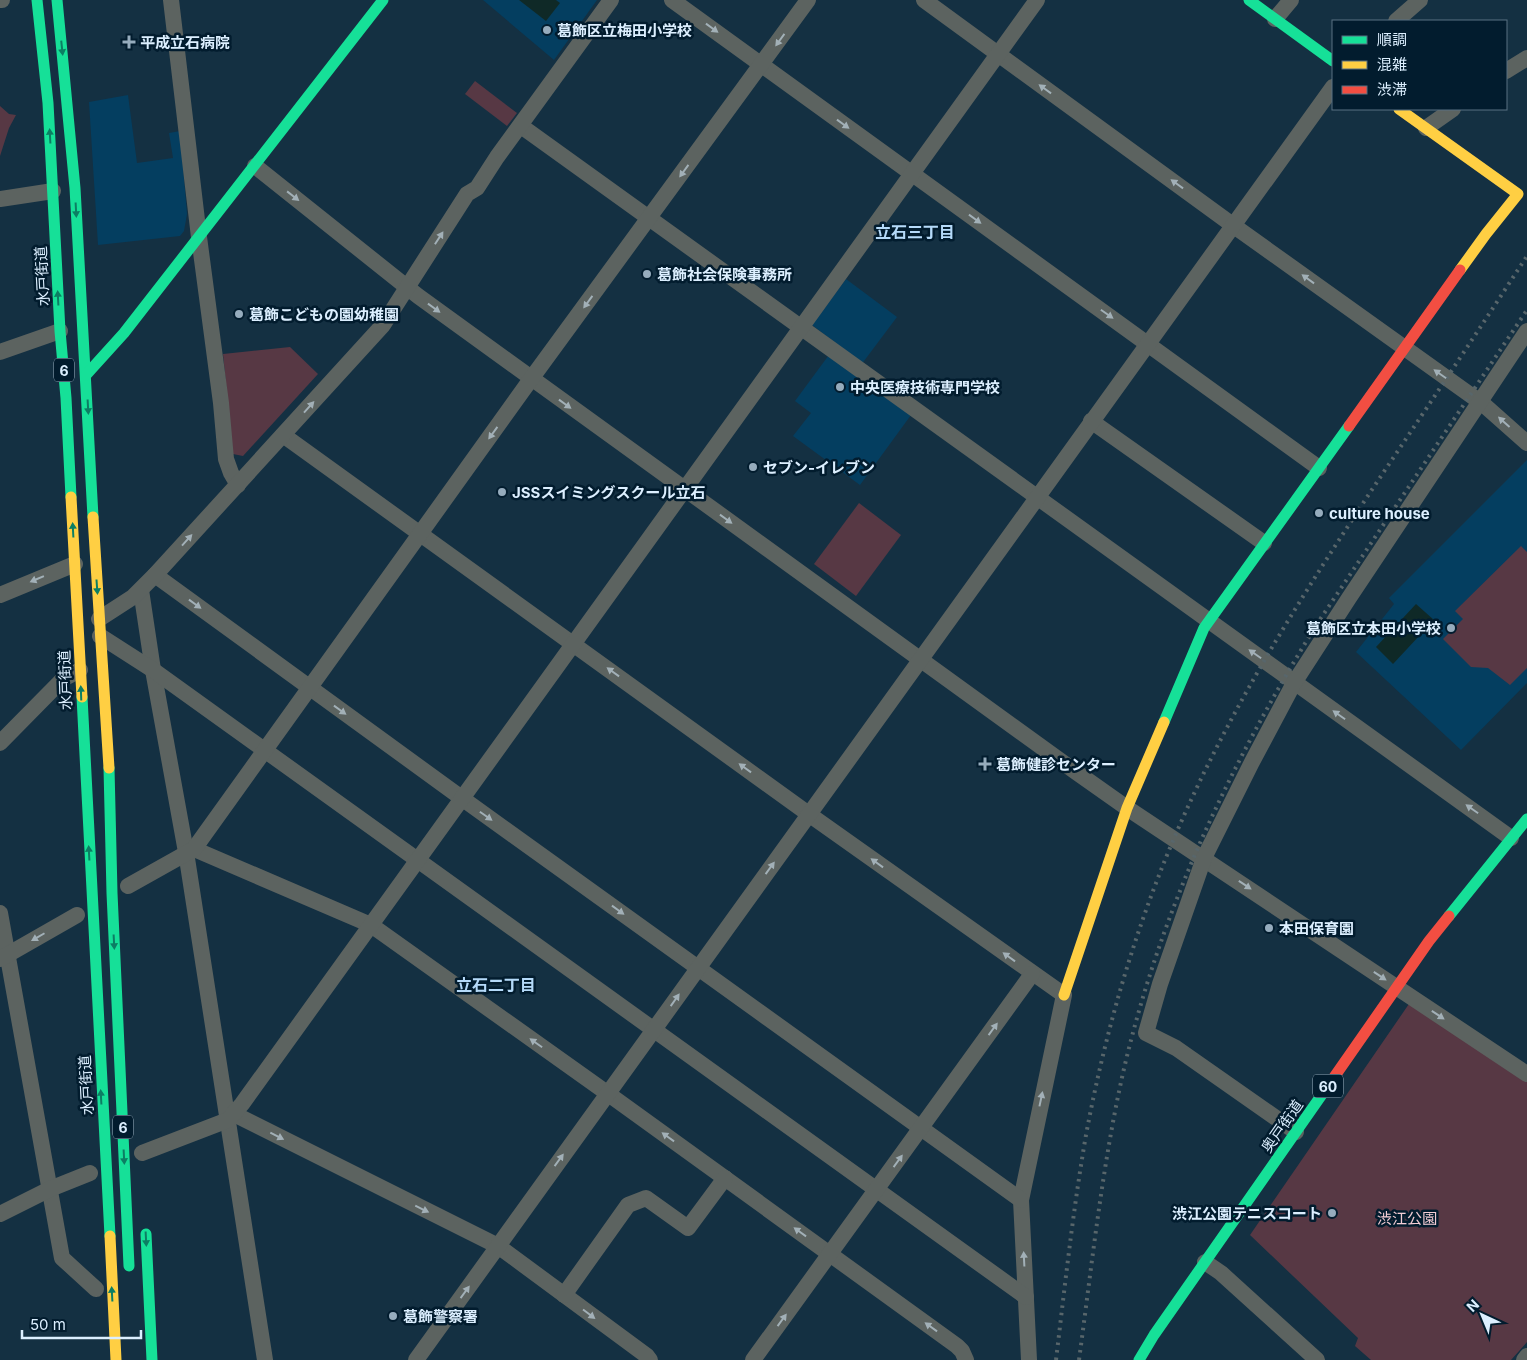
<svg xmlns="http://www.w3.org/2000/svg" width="1527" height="1360" font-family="Inter,'Noto Sans JP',sans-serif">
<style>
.built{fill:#043e60}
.green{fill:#573844}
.water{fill:#0f2927}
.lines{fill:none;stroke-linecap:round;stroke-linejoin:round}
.street{stroke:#5c6360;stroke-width:16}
.fast{stroke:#16e098;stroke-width:11}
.slow{stroke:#ffcf43;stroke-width:11}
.jam{stroke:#f24e42;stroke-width:11}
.rail{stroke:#58666b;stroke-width:4;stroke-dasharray:2.5 5;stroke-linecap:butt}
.oneway{fill:#a2b0b7}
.oneway2{fill:#0c7e63}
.poi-dot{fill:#96acbd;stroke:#021c2e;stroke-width:2}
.labels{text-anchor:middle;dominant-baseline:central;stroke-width:5;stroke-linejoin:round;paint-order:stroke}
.shield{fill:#021c2e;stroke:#9bb0c0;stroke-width:1}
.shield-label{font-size:14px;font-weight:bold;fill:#dcefff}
.poi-label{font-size:15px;font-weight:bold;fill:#dcefff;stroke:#021c2e;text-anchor:start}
.street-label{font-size:15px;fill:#dcefff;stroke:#021c2e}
.park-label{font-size:15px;fill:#f3ccd4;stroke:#021c2e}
.neighbourhood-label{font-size:16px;font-weight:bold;fill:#b5daf9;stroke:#021c2e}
</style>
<rect width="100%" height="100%" fill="#143042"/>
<g class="built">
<polygon points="483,0 597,0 554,60"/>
<polygon points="128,95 137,163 173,158 169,133 180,131 187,214 184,231 180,236 98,245 89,102"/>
<polygon points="846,279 897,317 855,373 911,415 860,485 793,436 811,413 795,401 837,344 812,325"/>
<polygon points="1527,460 1527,683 1461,750 1356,652 1394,604 1389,598"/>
</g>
<g class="green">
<polygon points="475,81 517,113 507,126 465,94"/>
<polygon points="0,106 9,114 16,115 9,128 0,156"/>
<polygon points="290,347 318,374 243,456 233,454 223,354"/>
<polygon points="859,503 901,535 856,596 814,564"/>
<polygon points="1521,546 1527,552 1527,668 1510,685 1488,668 1471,667 1443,639 1463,619 1455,611"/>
<polygon points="1411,1001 1527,1082 1527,1342 1511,1360 1371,1360 1355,1346 1358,1338 1250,1235"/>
</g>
<g class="water">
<polygon points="519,0 556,0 560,3 546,21"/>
<polygon points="1416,604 1434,620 1393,664 1376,647"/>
</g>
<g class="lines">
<g class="street">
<polyline points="0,0 2,0"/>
<polyline points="171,0 199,237 221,403 226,459 231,473 238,485"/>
<polyline points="672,0 1319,468"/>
<polyline points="924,0 1234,226 1483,404 1527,443"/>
<polyline points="1275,19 1291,0"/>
<polyline points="1396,21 1420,0"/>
<polyline points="1506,71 1527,58"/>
<polyline points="521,126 1511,838"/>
<polyline points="1426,128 1453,109"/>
<polyline points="255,166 418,296 1076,772 1127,808 1527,1074"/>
<polyline points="0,199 53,191"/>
<polyline points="0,352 60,331"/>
<polyline points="1091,421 1264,543"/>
<polyline points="283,435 810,815 1064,995 1021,1200 1029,1360"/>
<polyline points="155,575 463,799 1021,1200"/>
<polyline points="141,590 153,670 186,852 265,1360"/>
<polyline points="0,595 75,564"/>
<polyline points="99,619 133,597 155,575 383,325 467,194 477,188 497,157 611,0"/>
<polyline points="100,636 153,670 1026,1297"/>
<polyline points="0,743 63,679 80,670"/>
<polyline points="194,849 371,925 607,1093 957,1346 962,1351 966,1360"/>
<polyline points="128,886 194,849 531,379 808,0"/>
<polyline points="0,913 62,1258 96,1289"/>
<polyline points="0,959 77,915"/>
<polyline points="234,1114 498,1246 647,1356 650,1360"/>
<polyline points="1296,1132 1176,1048 1146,1033 1160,984 1204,858 1252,762 1294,683 1349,598 1527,331"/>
<polyline points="142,1153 228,1120 242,1104 1037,0"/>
<polyline points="0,1214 50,1189 90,1173"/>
<polyline points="1205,1262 1221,1273 1317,1360"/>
<polyline points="564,1295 628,1205 646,1198 688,1228 725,1178"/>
<polyline points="416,1360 1333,87"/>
<polyline points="753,1360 1032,974"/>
<polyline points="1524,1360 1527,1356"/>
</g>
<g class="fast">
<polyline points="37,0 48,103 60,331 66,398 71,497"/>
<polyline points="57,0 75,188 93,517"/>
<polyline points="1249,0 1333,61"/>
<polyline points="86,375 124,333 383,0"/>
<polyline points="82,697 110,1236"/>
<polyline points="1164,722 1204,628 1349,426"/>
<polyline points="109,768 112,893 129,1266"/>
<polyline points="1449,916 1527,819"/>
<polyline points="146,1234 152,1360"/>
<polyline points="1139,1360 1154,1335 1330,1083"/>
</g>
<g class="slow">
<polyline points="1399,109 1518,194 1486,234 1460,270"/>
<polyline points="71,497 82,697"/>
<polyline points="93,517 109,768"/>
<polyline points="1064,995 1127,808 1164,722"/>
<polyline points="110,1236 116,1360"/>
</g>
<g class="jam">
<polyline points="1349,426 1460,270"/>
<polyline points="1330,1083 1429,941 1449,916"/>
</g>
<g class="rail">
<path d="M1056 1360C1065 1285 1073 1210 1086 1135 1105 1033 1134 932 1175 836 1231 705 1306 589 1385 470 1433 399 1480 328 1527 256"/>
<path d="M1079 1360C1092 1264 1102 1167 1123 1073 1160 911 1230 764 1317 624L1527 310"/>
</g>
</g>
<defs><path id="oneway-solid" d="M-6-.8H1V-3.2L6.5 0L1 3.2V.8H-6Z" transform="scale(1.25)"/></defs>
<g class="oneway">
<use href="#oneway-solid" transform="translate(712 28) rotate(36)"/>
<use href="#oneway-solid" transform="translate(780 40) rotate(126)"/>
<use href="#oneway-solid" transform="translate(1045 89) rotate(-144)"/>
<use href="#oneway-solid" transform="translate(843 124) rotate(36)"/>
<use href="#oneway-solid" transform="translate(684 171) rotate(126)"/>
<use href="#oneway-solid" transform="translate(1177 184) rotate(-144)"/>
<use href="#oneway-solid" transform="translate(293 196) rotate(38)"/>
<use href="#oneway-solid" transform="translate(975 219) rotate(36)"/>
<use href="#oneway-solid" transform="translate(439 238) rotate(-57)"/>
<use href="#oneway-solid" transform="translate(1308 279) rotate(-144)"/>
<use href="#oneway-solid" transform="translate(588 302) rotate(126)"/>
<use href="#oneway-solid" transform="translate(434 308) rotate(36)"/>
<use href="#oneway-solid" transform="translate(1107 314) rotate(35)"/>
<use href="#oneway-solid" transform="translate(1440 374) rotate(-145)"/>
<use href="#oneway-solid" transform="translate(565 404) rotate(36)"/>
<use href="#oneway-solid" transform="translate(309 407) rotate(-48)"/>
<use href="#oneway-solid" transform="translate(1504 422) rotate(-138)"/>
<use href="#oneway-solid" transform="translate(493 433) rotate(126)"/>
<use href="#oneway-solid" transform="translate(726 519) rotate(36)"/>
<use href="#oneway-solid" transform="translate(187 540) rotate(-48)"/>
<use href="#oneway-solid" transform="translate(37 579) rotate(157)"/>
<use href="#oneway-solid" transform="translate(195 604) rotate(36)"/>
<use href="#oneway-solid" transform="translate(1255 654) rotate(-145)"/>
<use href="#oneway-solid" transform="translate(613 672) rotate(-144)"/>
<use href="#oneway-solid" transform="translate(340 710) rotate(36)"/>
<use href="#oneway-solid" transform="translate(1339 715) rotate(-145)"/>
<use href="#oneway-solid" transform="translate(745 768) rotate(-144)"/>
<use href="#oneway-solid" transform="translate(1472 809) rotate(-145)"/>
<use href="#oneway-solid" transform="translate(486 816) rotate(35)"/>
<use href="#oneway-solid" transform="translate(877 863) rotate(-144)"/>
<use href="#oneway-solid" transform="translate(770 868) rotate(-54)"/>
<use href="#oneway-solid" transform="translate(1245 885) rotate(34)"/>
<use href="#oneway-solid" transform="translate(618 910) rotate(36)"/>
<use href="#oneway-solid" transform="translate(38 937) rotate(150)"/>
<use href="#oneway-solid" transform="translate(1009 957) rotate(-144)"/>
<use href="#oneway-solid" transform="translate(1380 976) rotate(34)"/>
<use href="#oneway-solid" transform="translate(675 1000) rotate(-55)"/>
<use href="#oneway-solid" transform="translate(1438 1015) rotate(34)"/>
<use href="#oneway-solid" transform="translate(993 1029) rotate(-54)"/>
<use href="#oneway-solid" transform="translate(536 1043) rotate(-145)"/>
<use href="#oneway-solid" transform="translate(1041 1099) rotate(-78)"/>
<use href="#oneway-solid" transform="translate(277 1136) rotate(27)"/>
<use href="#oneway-solid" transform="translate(668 1137) rotate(-144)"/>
<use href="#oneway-solid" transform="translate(559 1160) rotate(-54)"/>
<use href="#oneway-solid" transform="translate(898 1161) rotate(-54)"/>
<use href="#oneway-solid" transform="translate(422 1209) rotate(26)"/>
<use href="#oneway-solid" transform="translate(800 1232) rotate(-144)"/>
<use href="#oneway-solid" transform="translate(1024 1259) rotate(-93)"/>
<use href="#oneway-solid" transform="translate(465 1292) rotate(-54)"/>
<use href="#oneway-solid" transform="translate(589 1314) rotate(37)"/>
<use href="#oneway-solid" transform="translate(782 1320) rotate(-54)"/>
<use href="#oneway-solid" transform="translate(931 1327) rotate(-144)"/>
</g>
<g class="oneway2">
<use href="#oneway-solid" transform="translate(62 48) rotate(84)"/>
<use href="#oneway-solid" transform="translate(50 136) rotate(-93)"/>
<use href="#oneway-solid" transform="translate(76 210) rotate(87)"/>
<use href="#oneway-solid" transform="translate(58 298) rotate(-93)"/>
<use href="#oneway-solid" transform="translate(88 407) rotate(87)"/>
<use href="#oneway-solid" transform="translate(73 530) rotate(-93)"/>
<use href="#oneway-solid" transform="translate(97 587) rotate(86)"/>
<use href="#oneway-solid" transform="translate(81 693) rotate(-92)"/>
<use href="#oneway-solid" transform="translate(89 853) rotate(-93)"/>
<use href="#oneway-solid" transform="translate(114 942) rotate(87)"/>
<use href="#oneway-solid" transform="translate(101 1097) rotate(-93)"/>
<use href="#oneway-solid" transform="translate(124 1157) rotate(87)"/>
<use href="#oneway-solid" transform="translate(146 1239) rotate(87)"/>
<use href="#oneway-solid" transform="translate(112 1294) rotate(-93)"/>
</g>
<g class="poi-dot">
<circle cx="547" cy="30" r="5"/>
<path d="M126.5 34.5h5v5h5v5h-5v5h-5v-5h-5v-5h5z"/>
<circle cx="647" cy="274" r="5"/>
<circle cx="239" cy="314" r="5"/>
<circle cx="840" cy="387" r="5"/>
<circle cx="753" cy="467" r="5"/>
<circle cx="502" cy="492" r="5"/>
<circle cx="1319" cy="513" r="5"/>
<circle cx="1451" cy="628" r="5"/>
<path d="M982.5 756.5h5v5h5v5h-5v5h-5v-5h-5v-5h5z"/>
<circle cx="1269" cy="928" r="5"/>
<circle cx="1332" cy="1213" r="5"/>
<circle cx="393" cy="1316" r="5"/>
</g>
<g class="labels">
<g class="shield">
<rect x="54" y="358.5" width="20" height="23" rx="4"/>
<rect x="1313" y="1074.5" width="30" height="23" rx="4"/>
<rect x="113" y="1115.5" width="20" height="23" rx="4"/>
</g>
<g class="shield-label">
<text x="64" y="370">6</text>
<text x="1328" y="1086">60</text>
<text x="123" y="1127">6</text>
</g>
<g class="poi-label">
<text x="557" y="30">葛飾区立梅田小学校</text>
<text x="140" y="42">平成立石病院</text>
<text x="657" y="274">葛飾社会保険事務所</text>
<text x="249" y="314">葛飾こどもの園幼稚園</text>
<text x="850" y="387">中央医療技術専門学校</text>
<text x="763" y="467">セブン-イレブン</text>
<text x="512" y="492">JSSスイミングスクール立石</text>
<text x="1329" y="513">culture house</text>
<text x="1441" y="628" text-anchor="end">葛飾区立本田小学校</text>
<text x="996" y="764">葛飾健診センター</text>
<text x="1279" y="928">本田保育園</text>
<text x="1322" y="1213" text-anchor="end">渋江公園テニスコート</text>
<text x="403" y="1316">葛飾警察署</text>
</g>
<g class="street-label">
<text transform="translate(42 276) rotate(-93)">水戸街道</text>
<text transform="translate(65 680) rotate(-92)">水戸街道</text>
<text transform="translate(86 1085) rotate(-93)">水戸街道</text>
<text transform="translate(1282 1126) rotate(-55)">奥戸街道</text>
</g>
<g class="park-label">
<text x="1407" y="1218">渋江公園</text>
</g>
<g class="neighbourhood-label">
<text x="915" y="232">立石三丁目</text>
<text x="496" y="985">立石二丁目</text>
</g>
</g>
<rect x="1332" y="20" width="175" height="90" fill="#021c2e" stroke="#597082"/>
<rect x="1342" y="36" width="25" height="8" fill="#16e098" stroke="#597082"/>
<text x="1377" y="45" font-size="15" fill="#dcefff">順調</text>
<rect x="1342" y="61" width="25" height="8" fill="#ffcf43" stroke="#597082"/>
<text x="1377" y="70" font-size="15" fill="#dcefff">混雑</text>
<rect x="1342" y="86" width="25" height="8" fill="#f24e42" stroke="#597082"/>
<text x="1377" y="95" font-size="15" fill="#dcefff">渋滞</text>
<g transform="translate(1482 1315) rotate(316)" stroke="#021c2e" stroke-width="4" paint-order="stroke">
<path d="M0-4L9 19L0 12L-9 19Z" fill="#dcefff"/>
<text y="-8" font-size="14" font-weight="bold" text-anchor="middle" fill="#dcefff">N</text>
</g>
<path d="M22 1330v8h119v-8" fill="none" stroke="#dcefff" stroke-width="2.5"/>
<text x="30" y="1330" font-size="15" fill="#dcefff" stroke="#021c2e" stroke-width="4" paint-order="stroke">50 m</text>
</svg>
